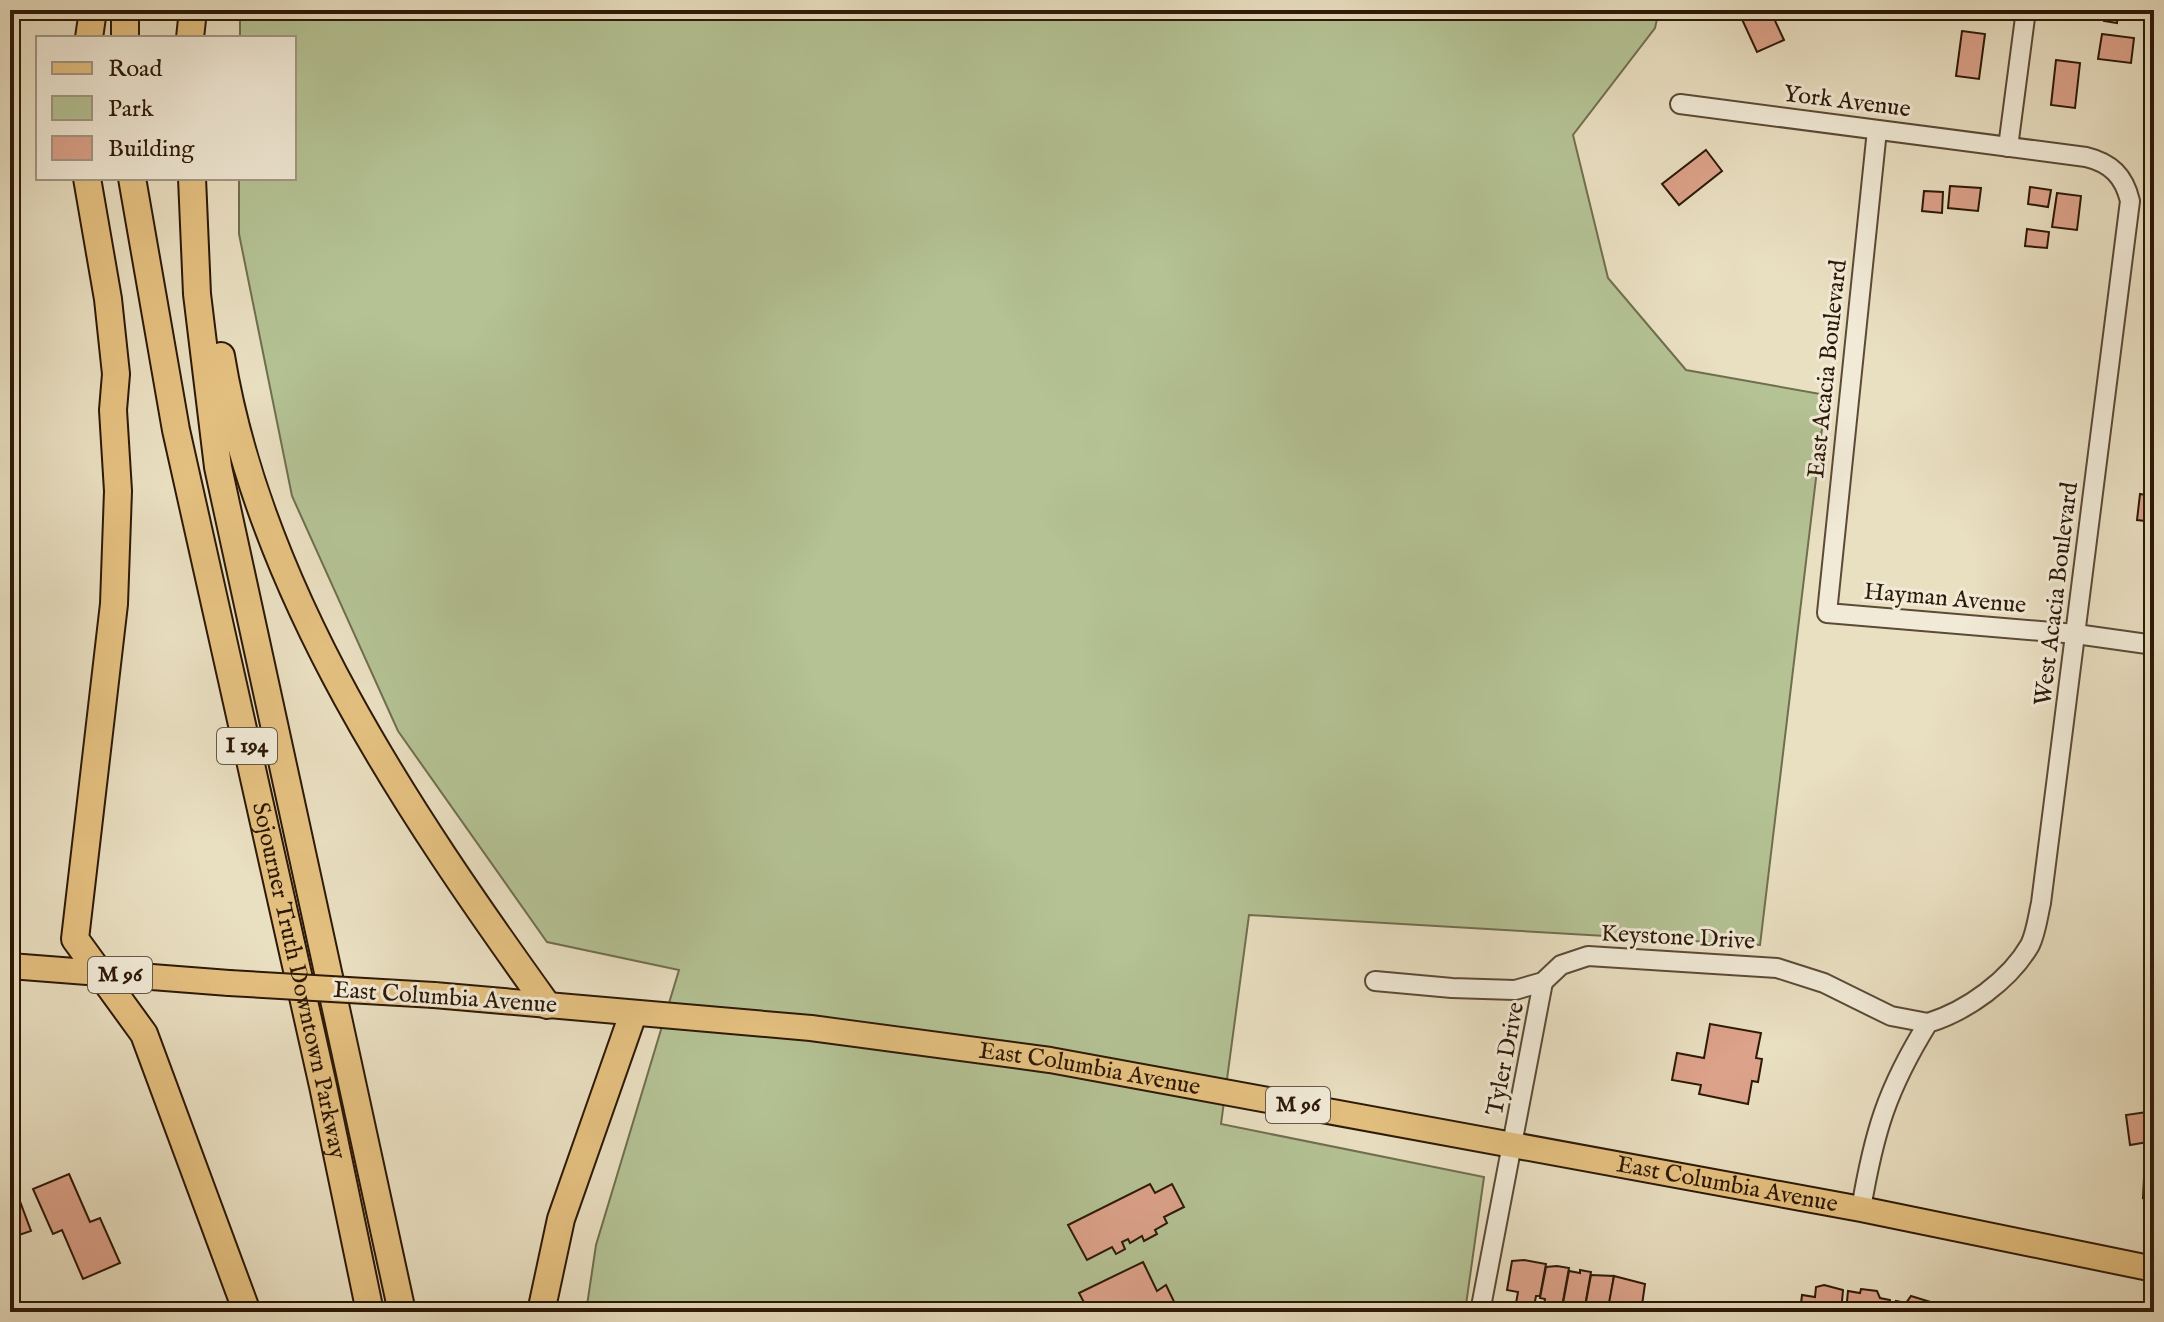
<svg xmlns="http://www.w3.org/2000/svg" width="2164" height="1322" font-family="'IM FELL English',serif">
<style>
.green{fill:#b4c294;stroke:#706e4e;stroke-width:2}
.building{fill:#dca28a;stroke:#2d1907;stroke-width:2}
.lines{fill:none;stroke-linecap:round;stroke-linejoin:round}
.minor-casing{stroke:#5c4a36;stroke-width:22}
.major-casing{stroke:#2d1907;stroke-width:28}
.highway-casing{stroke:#2d1907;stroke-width:30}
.minor{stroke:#f1ead7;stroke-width:18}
.major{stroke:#e4c080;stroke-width:24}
.highway{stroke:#e4c080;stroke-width:26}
.major-bridge-casing{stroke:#2d1907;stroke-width:28;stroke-linecap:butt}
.major-bridge{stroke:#e4c080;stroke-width:24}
.labels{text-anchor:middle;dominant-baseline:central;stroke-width:6;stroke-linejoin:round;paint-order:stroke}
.shield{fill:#f1ead7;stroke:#685845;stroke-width:2}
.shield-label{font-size:22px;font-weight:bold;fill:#2d1907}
.street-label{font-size:24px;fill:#2d1907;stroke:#f1ead7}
</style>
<rect width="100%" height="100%" fill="#e9dfc1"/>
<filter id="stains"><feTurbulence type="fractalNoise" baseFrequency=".0025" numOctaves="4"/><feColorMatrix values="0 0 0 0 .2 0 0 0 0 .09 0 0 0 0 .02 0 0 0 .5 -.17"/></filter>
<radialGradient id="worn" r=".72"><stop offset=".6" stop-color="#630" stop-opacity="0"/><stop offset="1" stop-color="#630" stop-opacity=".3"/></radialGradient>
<polygon class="green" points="240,10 1659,10 1655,28 1573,135 1608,278 1686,370 1826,395 1760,945 1249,915 1221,1124 1484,1177 1465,1312 586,1312 596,1245 679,970 547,942 398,731 292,496 239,234 239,178 294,178 294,38 240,38"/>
<g class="building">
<polygon points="1751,10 1770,10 1784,40 1757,52 1740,15"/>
<polygon points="2106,12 2118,13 2117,23 2104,21"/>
<polygon points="1962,31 1985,34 1979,79 1956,76"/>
<polygon points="2102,34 2134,38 2131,63 2098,59"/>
<polygon points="2056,60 2080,63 2075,108 2051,105"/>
<polygon points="1706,150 1722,171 1679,205 1662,184"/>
<polygon points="1950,186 1981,188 1978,211 1948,208"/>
<polygon points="2030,187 2051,190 2048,207 2028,204"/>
<polygon points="1924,191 1943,192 1942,213 1922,211"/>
<polygon points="2057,193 2081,196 2077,230 2052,227"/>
<polygon points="2027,229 2049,232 2047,248 2025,246"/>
<polygon points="2148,438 2154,438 2154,477 2144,475"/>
<polygon points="2140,494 2154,496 2154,522 2137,520"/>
<polygon points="1710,1024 1761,1033 1756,1058 1762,1059 1758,1082 1752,1081 1748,1104 1699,1094 1701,1085 1672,1080 1677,1053 1704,1058"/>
<polygon points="2154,1111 2154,1141 2130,1145 2126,1115"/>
<polygon points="69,1174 90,1222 100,1218 120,1263 83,1279 62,1230 53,1234 33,1189"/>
<polygon points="2154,1176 2154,1196 2143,1198 2144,1178"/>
<polygon points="1150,1184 1155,1193 1172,1184 1184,1207 1164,1217 1167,1223 1155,1230 1157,1234 1144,1241 1142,1236 1130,1243 1128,1239 1122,1242 1125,1249 1116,1254 1112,1247 1087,1260 1068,1225"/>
<polygon points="18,1196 31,1231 10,1238 10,1199"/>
<polygon points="1524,1260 1546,1264 1540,1296 1536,1296 1533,1312 1515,1309 1518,1292 1507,1290 1512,1261"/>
<polygon points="1143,1262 1157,1291 1166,1285 1179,1312 1140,1312 1136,1303 1117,1312 1089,1312 1079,1293"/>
<polygon points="1557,1266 1569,1268 1561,1312 1543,1312 1545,1299 1540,1298 1546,1267"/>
<polygon points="1580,1270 1591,1272 1584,1312 1566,1312 1567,1303 1563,1303 1569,1271 1580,1273"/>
<polygon points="1591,1275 1614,1276 1608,1312 1589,1312 1590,1307 1585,1307"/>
<polygon points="1614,1276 1645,1284 1641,1312 1611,1312 1608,1308"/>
<polygon points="1824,1285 1843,1290 1841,1312 1800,1312 1802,1295 1815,1297 1816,1287"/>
<polygon points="1861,1289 1877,1291 1880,1298 1890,1300 1889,1312 1846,1312 1848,1291 1860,1293"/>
<polygon points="1911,1296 1937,1304 1936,1312 1894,1312 1896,1301 1906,1303"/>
</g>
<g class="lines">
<defs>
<g id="minor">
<path d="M1680 104 2086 157C2111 163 2124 176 2130 201L2041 903C2038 916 2036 933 2030 945 2010 980 1967 1011 1928 1023 1887 1089 1874 1132 1861 1209"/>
<polyline points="1877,130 1827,613 2076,634 2154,645"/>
<polyline points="2008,147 2026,10"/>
<polyline points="1375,981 1452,988 1515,990 1543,982 1561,965 1588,956 1777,968 1824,983 1891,1016 1928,1023"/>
<polyline points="1480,1312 1543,982"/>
</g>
<g id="major">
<polyline points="10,966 229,983"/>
<path id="s1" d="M434 995 811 1028 1050 1060 1861 1209 2154 1269"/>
</g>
<g id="highway">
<polyline points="125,10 125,38"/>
<polyline points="89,38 93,10"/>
<polyline points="190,38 193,10"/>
<polyline points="87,178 108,299 116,374 113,410 118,491 114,604 75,939 144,1034 247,1312"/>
<path id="s2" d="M132 178 176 430 323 1086 370 1312"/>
<polyline points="192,178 197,294 218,467 402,1312"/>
<path d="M221 356C260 594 409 813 547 1005"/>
<polyline points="541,1312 561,1219 633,1014"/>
</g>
</defs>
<use href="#minor" class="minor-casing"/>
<use href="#major" class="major-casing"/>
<use href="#highway" class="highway-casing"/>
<use href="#minor" class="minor"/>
<use href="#major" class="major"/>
<use href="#highway" class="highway"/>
<defs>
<polyline id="major-bridge" points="229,983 434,995"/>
</defs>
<use href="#major-bridge" class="major-bridge-casing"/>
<use href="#major-bridge" class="major-bridge"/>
</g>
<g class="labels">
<g class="shield">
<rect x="217" y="728" width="60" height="36" rx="6"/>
<rect x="88" y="957" width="64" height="36" rx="6"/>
<rect x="1266" y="1087" width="64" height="36" rx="6"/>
</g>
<g class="shield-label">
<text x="247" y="746">I 194</text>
<text x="120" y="975">M 96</text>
<text x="1298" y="1105">M 96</text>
</g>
<g class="street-label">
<text transform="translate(1847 102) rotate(7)">York Avenue</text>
<text transform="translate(1828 369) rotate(-84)">East Acacia Boulevard</text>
<text transform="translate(2057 594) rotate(-83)">West Acacia Boulevard</text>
<text transform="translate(1945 599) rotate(5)">Hayman Avenue</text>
<text transform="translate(1678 938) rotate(3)">Keystone Drive</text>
<text stroke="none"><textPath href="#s2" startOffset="820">Sojourner Truth Downtown Parkway</textPath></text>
<text transform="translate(445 998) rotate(4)">East Columbia Avenue</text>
<text transform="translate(1506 1059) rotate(-79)">Tyler Drive</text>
<text stroke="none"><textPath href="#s1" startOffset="660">East Columbia Avenue</textPath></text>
<text stroke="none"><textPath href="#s1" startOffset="1308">East Columbia Avenue</textPath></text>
</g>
</g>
<rect width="2164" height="1322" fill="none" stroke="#e9dfc1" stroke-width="40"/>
<rect x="12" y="12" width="2140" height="1298" fill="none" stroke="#2d1907" stroke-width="4"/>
<rect x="20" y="20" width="2124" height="1282" fill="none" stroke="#2d1907" stroke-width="2"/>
<rect x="36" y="36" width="260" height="144" fill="#f1ead7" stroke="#a39684" stroke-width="2"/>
<rect x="52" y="62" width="40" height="12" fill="#e4c080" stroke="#a39684" stroke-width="2"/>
<text x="108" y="76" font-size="24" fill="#2d1907">Road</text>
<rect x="52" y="96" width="40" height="24" fill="#b4c294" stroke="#a39684" stroke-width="2"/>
<text x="108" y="116" font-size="24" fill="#2d1907">Park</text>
<rect x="52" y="136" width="40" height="24" fill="#dca28a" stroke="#a39684" stroke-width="2"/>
<text x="108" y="156" font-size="24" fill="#2d1907">Building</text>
<rect width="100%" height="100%" filter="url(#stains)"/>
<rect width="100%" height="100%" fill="url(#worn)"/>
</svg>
